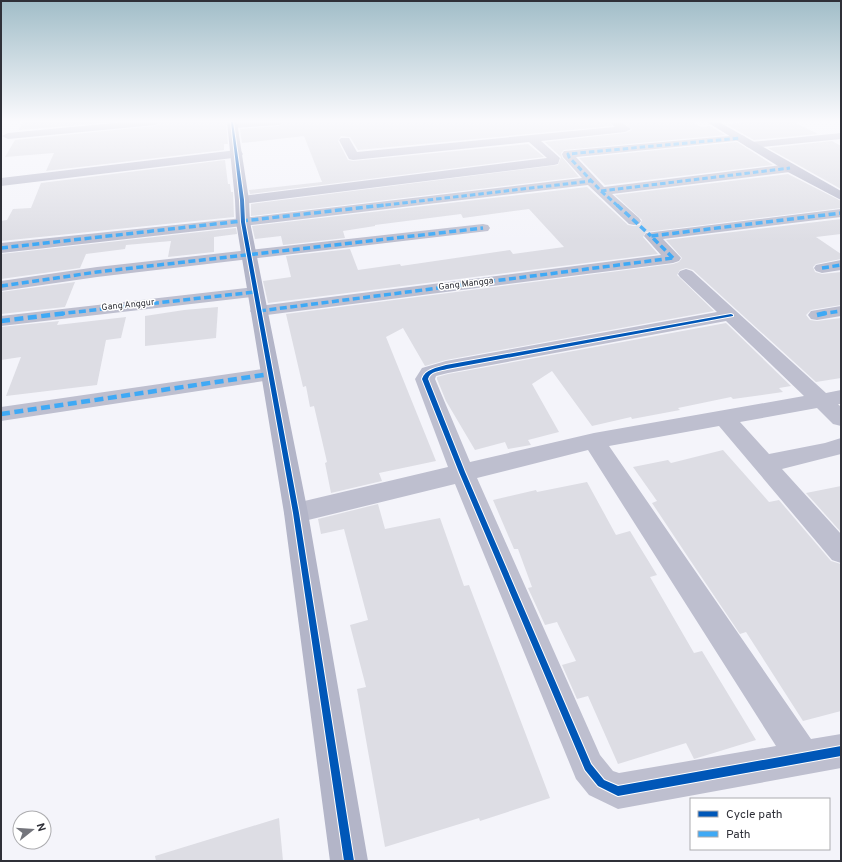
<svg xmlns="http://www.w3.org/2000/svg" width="842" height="862" font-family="Overpass,sans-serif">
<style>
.building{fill:#dddde4}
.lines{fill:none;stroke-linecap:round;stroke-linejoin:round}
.street{fill:#bebfcf;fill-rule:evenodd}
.secondary{fill:#b3b5c8;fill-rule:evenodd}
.quiet-far2{stroke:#3fa9f5;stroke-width:3;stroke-dasharray:5.5 3;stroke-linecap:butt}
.quiet-far1{stroke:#3fa9f5;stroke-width:3.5;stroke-dasharray:7 3.5;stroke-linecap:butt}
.quiet{stroke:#3fa9f5;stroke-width:4.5;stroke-dasharray:9 4.5;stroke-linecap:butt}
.cycleway-casing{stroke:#fff;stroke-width:2}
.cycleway{fill:#0057b8;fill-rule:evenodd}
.labels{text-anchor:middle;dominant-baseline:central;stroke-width:3;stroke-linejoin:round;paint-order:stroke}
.far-street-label{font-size:9px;fill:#2f3038;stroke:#fff}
</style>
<rect width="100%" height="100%" fill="#f4f4fa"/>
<g class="building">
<polygon points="22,122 115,122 19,130"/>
<polygon points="161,122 226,122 228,144 224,144 224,150 46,171 54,153 5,157 15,140 155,126"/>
<polygon points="285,122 609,122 612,126 358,150 350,137 341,136 338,141 348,160 353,161 528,144 544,157 250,194 249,190 322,182 304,136 242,143 240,129 279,126"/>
<polygon points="623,122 692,122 701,127 710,126 725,135 564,150 561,153 562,157 579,177 251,216 251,204 558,165 561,157 545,142 625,133 632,130"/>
<polygon points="749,122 794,122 818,134 754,140 726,124"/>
<polygon points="832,141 841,146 841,189 768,148"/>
<polygon points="737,142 773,165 605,185 579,158"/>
<polygon points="225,160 228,184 230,184 231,192 233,192 234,217 1,241 1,221 7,220 13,209 31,208 41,183"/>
<polygon points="788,174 841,201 841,208 646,232 643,237 658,254 268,303 263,281 291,277 286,256 350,249 358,270 400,264 401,266 510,250 513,254 564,247 529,209 463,218 461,214 375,225 375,226 343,231 345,238 283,245 281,236 255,239 252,226 587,187 628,225 634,226 640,225 642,220 615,195"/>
<polygon points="841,219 841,234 816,237 841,254 841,259 816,264 813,267 815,272 822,274 841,272 841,305 811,310 806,315 810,320 817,321 841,318 841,378 816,382 693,270 686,268 680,270 677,275 714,311 446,360 425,366 403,328 386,337 436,461 379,473 382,481 331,493 325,463 327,462 314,406 310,407 306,386 303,387 286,314 673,264 679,262 682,258 666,240"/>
<polygon points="236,228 237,234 214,237 214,252 168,257 171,241 126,245 125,249 86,254 80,268 1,279 1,254"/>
<polygon points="75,282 65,307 1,314 1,292"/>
<polygon points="218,307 216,338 145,346 145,316 184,310"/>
<polygon points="126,317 121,338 106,340 97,385 6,396 21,357 1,360 1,327 59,321 57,325"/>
<polygon points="726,323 791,386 779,388 783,392 733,399 731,397 678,408 680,410 632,419 631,417 592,426 552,371 532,384 559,432 528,440 531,445 508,449 505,442 475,450 446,401 437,379 437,377 448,374"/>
<polygon points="723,450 769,502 779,500 831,561 841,564 841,711 803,721 746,632 740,634 690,560 652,503 657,501 633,467 668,460 671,463"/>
<polygon points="587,482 616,535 630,531 657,575 650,577 694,653 702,651 756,740 694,759 686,743 618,764 588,696 577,699 562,665 576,661 557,622 545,625 528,588 532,587 518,549 514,549 493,500 536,490 537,492"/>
<polygon points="841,486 841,532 806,493"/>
<polygon points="378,504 385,529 440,518 464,586 469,585 550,798 480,821 479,818 385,847 357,689 366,687 350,625 368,620 344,529 321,534 318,519"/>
<polygon points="279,818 283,861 156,861 155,856"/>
</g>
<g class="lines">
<g class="street">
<polygon points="126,122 160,122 155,125 8,139 2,136 8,133"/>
<polygon points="235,122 284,122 279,125 232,128 227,125 228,123"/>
<polygon points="610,122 621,122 631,129 625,132 541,141 560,158 558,164 554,165 242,204 237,203 235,200 237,197 242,196 547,158 529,142 353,160 349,159 339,140 341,138 349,138 357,152 615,127"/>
<polygon points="841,133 841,139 751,148 747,147 745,145 747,143 751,142"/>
<polygon points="740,135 744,136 746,138 744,140 576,157 604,187 790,164 794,165 796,168 794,171 790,172 612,194 639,218 641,221 639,224 634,225 629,224 588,185 243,226 1,253 1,243 243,218 582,178 563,157 562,154 564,151"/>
<polygon points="237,150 241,151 243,154 241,157 1,186 1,178"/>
<polygon points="841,209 841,217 663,239 681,258 679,261 673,263 259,316 253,315 250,311 253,307 259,306 661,255 644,236 646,233"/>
<polygon points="483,224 488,225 490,228 488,231 97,277 1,291 1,281 97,267"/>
<polygon points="841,260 841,270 822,273 816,271 814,268 816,265"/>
<path d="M686 269 692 271 826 393 841 390V404H838L841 407V426L833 424 817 408 740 422 769 454 825 443 841 438V454L782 469 841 534V563L832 560 719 426 609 446 811 739 841 734V768L618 809 589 795 576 779 455 484 296 523 287 520 284 513 287 506 296 503 448 467 415 379 422 368 446 361 717 312 680 277 678 274 680 271ZM726 321 804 396 594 433 470 462 435 379 436 376 448 373ZM588 450 776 746 619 773 613 771 600 755 477 478Z"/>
<polygon points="255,287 261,288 263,292 261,296 1,326 1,316"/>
<polygon points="841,306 841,316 817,320 811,319 808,315 811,311"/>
<polygon points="270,368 277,369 280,374 277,379 1,421 1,407"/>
</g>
<g class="secondary">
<polygon points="227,122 237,122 249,200 250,222 308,513 368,861 330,861 284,513 236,222 235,200"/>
<polygon points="707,122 719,122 841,191 841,200 786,171"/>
</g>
<g class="quiet-far2">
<polyline points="601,191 790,168"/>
<polyline points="377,206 591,181"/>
<polyline points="618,206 601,191 569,157 568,154 740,138"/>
</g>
<g class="quiet-far1">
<polyline points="617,205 651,236"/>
<polyline points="1,248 385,205"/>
<polyline points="673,258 651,236 841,213"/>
<polyline points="822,268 841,265"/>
<polyline points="1,286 97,272 483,228"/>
<polyline points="259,311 673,258"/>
<polyline points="58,314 255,292"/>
<polyline points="820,314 841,311"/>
</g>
<g class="quiet">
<polyline points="817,315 826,313"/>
<polyline points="1,321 67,313"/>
<polyline points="1,414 270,374"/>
</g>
<defs>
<g id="cycleway">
<polygon points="231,122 233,122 244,200 245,222 299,513 354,861 344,861 293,513 241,222 240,200"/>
<path d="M731 314 733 315V316L447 369C440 371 430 371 428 379L465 472 591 764 604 780 618 786 841 746V756L618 796 598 786 585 770 459 472 422 379C425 369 437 368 446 365Z"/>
</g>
</defs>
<use href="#cycleway" class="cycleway-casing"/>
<use href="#cycleway" class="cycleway"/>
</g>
<linearGradient id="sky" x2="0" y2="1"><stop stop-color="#a1bdc8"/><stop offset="0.5" stop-color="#fafafd"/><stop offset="1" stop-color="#fafafd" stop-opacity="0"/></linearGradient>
<rect width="842" height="242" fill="url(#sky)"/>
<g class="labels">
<g class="far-street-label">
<text transform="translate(466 284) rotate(-7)">Gang Mangga</text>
<text transform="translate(128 305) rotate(-6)">Gang Anggur</text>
</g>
</g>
<rect width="842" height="862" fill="none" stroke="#2f3038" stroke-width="4"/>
<rect x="690" y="798" width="140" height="52" fill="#ffffff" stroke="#acacaf"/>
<rect x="698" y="811" width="20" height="6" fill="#0057b8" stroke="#acacaf"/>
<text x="726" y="818" font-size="12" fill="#2f3038">Cycle path</text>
<rect x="698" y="831" width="20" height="6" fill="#3fa9f5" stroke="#acacaf"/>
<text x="726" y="838" font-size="12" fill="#2f3038">Path</text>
<g transform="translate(32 830) rotate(73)"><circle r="19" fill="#ffffff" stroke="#acacaf"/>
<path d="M0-3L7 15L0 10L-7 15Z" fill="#74757c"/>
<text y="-6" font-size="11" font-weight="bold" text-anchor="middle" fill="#2f3038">N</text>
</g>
</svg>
